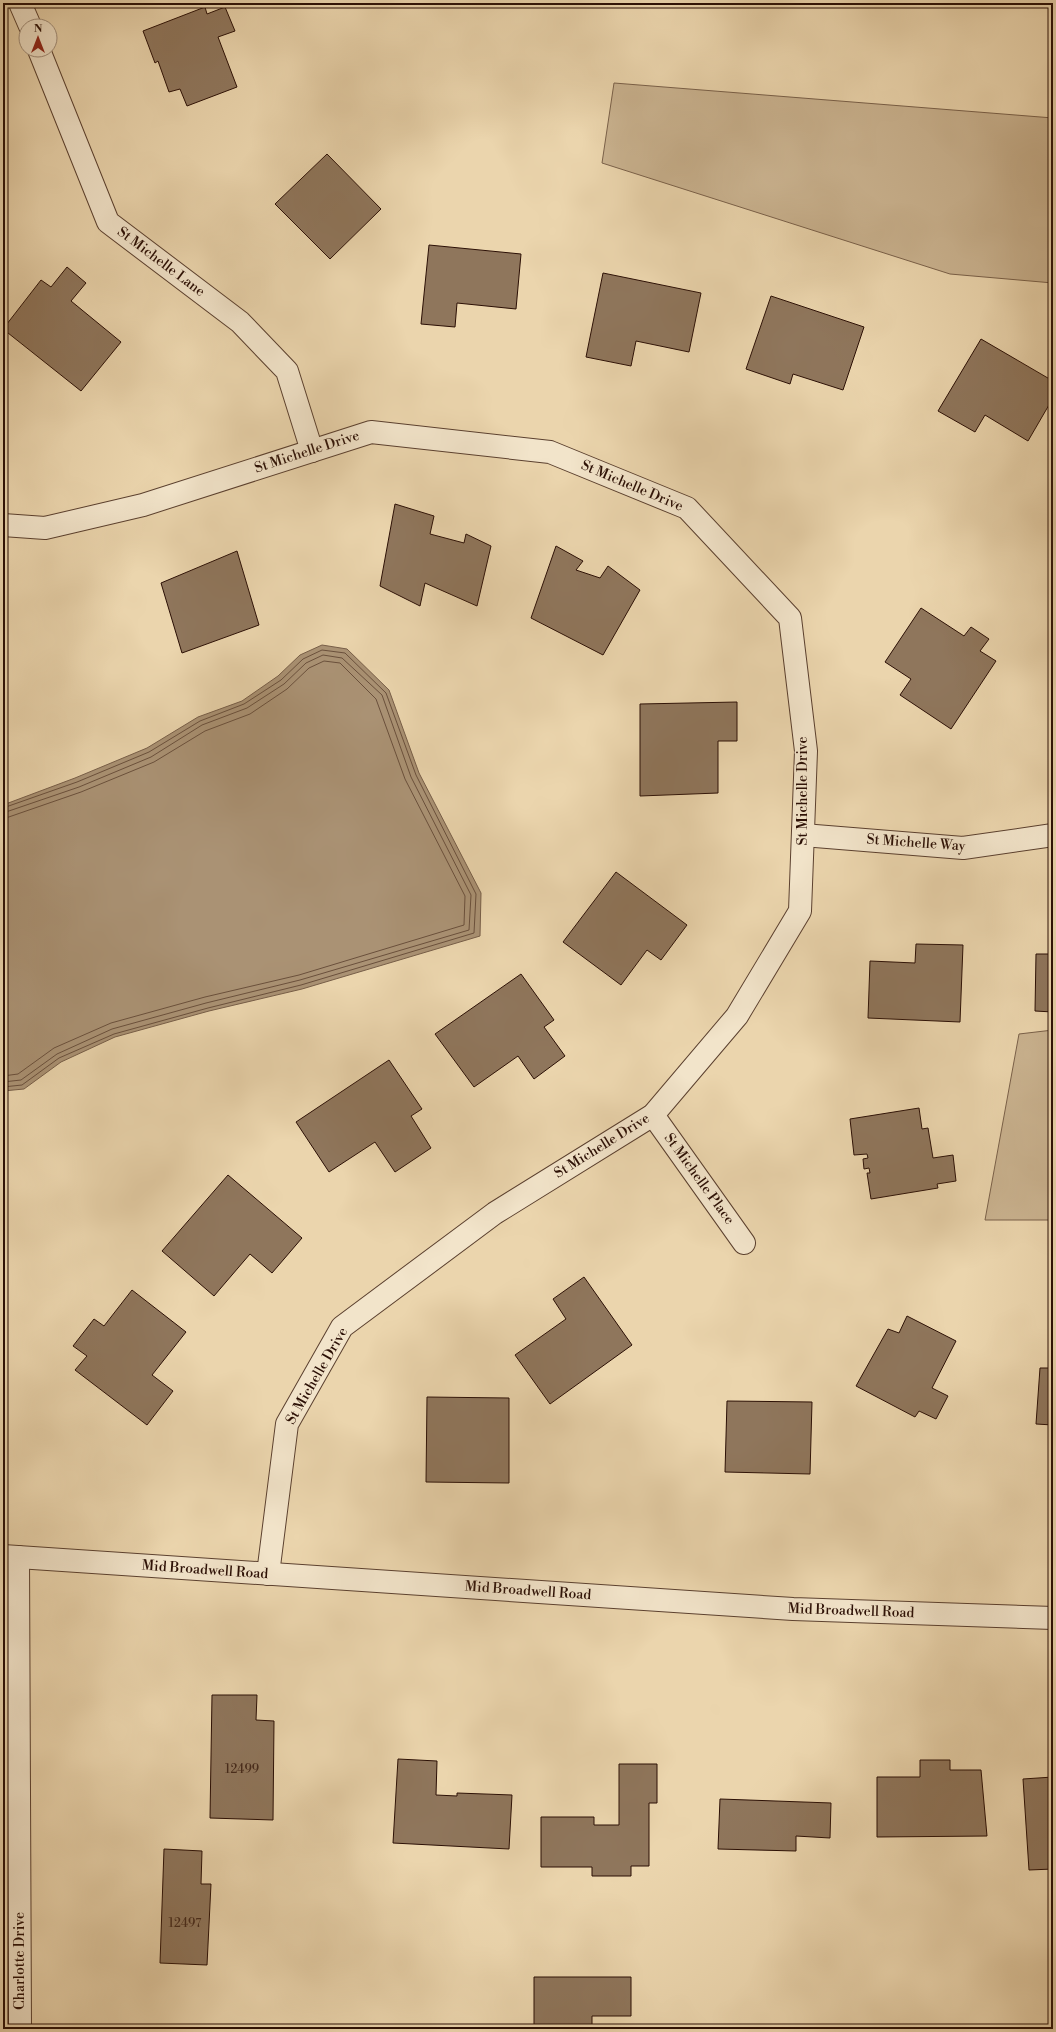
<svg xmlns="http://www.w3.org/2000/svg" width="1056" height="2032" font-family="'Libre Bodoni',serif">
<style>
.green{fill:#cab390;stroke:#7a614a}
.water{fill:#aa9274;stroke:#775e48}
.lines{fill:none;stroke-linecap:round;stroke-linejoin:round}
.shore{stroke:#6a503c;stroke-width:1}
.building{fill:#8f765c;stroke:#2b0f05}
.minor-casing{stroke:#5b402f;stroke-width:24}
.minor{stroke:#f2e4ca;stroke-width:22}
.labels{text-anchor:middle;dominant-baseline:central;stroke-width:3;stroke-linejoin:round;paint-order:stroke}
.number-label{font-size:12px;fill:#44291b}
.street-label{font-size:14px;fill:#2b0f05;stroke:#f2e4ca}
</style>
<rect width="100%" height="100%" fill="#ebd5ad"/>
<filter id="stains"><feTurbulence type="fractalNoise" baseFrequency=".005" numOctaves="4"/><feColorMatrix values="0 0 0 0 .2 0 0 0 0 .09 0 0 0 0 .02 0 0 0 .5 -.17"/></filter>
<radialGradient id="worn" r=".72"><stop offset=".6" stop-color="#630" stop-opacity="0"/><stop offset="1" stop-color="#630" stop-opacity=".3"/></radialGradient>
<g class="green">
<polygon points="614,83 1053,118 1053,283 950,274 602,163"/>
<polygon points="1053,1030 1053,1220 985,1220 1019,1034"/>
</g>
<polygon class="water" points="322,645 347,649 389,690 419,773 481,893 480,936 302,989 209,1011 115,1037 61,1062 24,1089 3,1091 3,805 75,778 147,748 198,717 242,701 278,676 300,655"/>
<g class="lines">
<g class="shore">
<polyline points="3,808 77,782 149,752 200,721 244,704 281,680 303,659 322,650 345,653 386,693 416,775 476,894 474,933 301,985 208,1008 114,1034 59,1058 22,1085 3,1087"/>
<polyline points="3,813 79,787 151,757 202,725 247,708 284,684 306,663 323,655 342,658 382,695 411,777 471,895 469,930 300,980 206,1003 112,1029 57,1054 21,1080 3,1082"/>
<polyline points="3,819 81,792 154,762 205,731 250,714 287,689 309,668 324,661 340,663 376,699 405,779 465,896 464,925 299,975 205,997 111,1023 54,1048 18,1074 3,1076"/>
</g>
</g>
<g class="building">
<polygon points="205,7 207,14 225,7 235,31 218,37 237,87 187,106 180,89 169,92 158,61 155,63 143,31"/>
<polygon points="327,154 381,209 330,259 275,204"/>
<polygon points="429,245 521,254 516,309 457,303 455,327 421,324"/>
<polygon points="67,267 86,283 71,301 121,342 81,391 3,329 41,280 51,287"/>
<polygon points="603,273 701,293 689,352 636,341 631,366 586,357"/>
<polygon points="771,296 864,327 843,390 793,374 790,384 746,369"/>
<polygon points="981,339 1053,381 1053,398 1028,441 985,415 975,432 938,411"/>
<polygon points="395,504 434,516 430,534 464,543 466,534 491,546 477,606 425,583 420,606 380,586"/>
<polygon points="556,546 583,561 576,570 600,578 608,566 640,590 603,655 531,618"/>
<polygon points="237,551 259,625 182,653 161,583"/>
<polygon points="921,608 964,636 971,627 989,639 980,651 996,661 951,729 900,695 911,679 885,662"/>
<polygon points="737,702 737,741 718,741 718,793 640,796 640,704"/>
<polygon points="616,872 687,925 661,960 647,950 621,985 563,942"/>
<polygon points="916,944 963,945 960,1022 868,1018 870,961 915,963"/>
<polygon points="1036,954 1053,954 1053,1012 1035,1011"/>
<polygon points="521,974 554,1020 544,1027 565,1056 534,1079 518,1056 474,1087 435,1034"/>
<polygon points="389,1060 422,1109 411,1116 431,1148 395,1172 375,1142 329,1172 296,1122"/>
<polygon points="919,1108 922,1129 928,1128 933,1158 953,1155 956,1181 937,1184 938,1188 871,1199 867,1173 870,1173 869,1168 864,1169 863,1159 868,1158 867,1154 854,1155 850,1119"/>
<polygon points="228,1175 302,1238 272,1273 250,1254 214,1296 162,1251"/>
<polygon points="584,1277 632,1345 550,1404 515,1355 566,1319 553,1299"/>
<polygon points="132,1290 186,1332 152,1375 173,1391 147,1425 75,1370 87,1356 73,1346 94,1319 104,1326"/>
<polygon points="907,1316 956,1341 932,1388 948,1396 936,1419 919,1411 915,1417 856,1386 888,1329 899,1333"/>
<polygon points="1040,1368 1053,1368 1053,1425 1036,1424"/>
<polygon points="427,1397 509,1398 509,1483 426,1482"/>
<polygon points="727,1401 812,1402 810,1474 725,1472"/>
<polygon points="212,1695 257,1695 256,1720 274,1721 273,1820 210,1818"/>
<polygon points="398,1759 437,1761 436,1795 457,1796 457,1793 512,1795 509,1849 393,1843"/>
<polygon points="920,1760 950,1760 950,1770 981,1770 987,1836 877,1837 877,1777 920,1777"/>
<polygon points="619,1764 657,1764 657,1803 649,1803 649,1866 631,1866 631,1876 592,1876 592,1867 541,1867 541,1817 594,1817 594,1825 619,1825"/>
<polygon points="1053,1777 1053,1869 1029,1870 1023,1779"/>
<polygon points="720,1799 831,1803 830,1838 796,1836 796,1851 718,1849"/>
<polygon points="164,1849 202,1851 201,1884 211,1884 207,1965 160,1963"/>
<polygon points="534,1977 631,1977 631,2016 592,2016 592,2029 534,2029"/>
</g>
<g class="lines">
<defs>
<g id="minor">
<polyline points="20,3 30,26"/>
<polyline points="39,50 108,222 240,322 287,371 312,451"/>
<polyline points="3,525 45,528 143,505 371,432 550,452 687,508 790,618 806,751 800,911 737,1016 653,1115 495,1213 342,1327 287,1424 268,1574"/>
<polyline points="803,835 963,848 1053,835"/>
<polyline points="653,1115 744,1243"/>
<polyline points="3,1556 793,1609 1053,1618"/>
<polyline points="18,1557 20,2029"/>
</g>
</defs>
<use href="#minor" class="minor-casing"/>
<use href="#minor" class="minor"/>
</g>
<g class="labels">
<g class="number-label">
<text x="242" y="1769">12499</text>
<text x="185" y="1923">12497</text>
</g>
<g class="street-label">
<text transform="translate(161 262) rotate(37)">St Michelle Lane</text>
<text transform="translate(307 452) rotate(-18)">St Michelle Drive</text>
<text transform="translate(632 486) rotate(23)">St Michelle Drive</text>
<text transform="translate(803 791) rotate(-90)">St Michelle Drive</text>
<text transform="translate(916 843) rotate(4)">St Michelle Way</text>
<text transform="translate(602 1146) rotate(-32)">St Michelle Drive</text>
<text transform="translate(699 1179) rotate(54)">St Michelle Place</text>
<text transform="translate(317 1376) rotate(-60)">St Michelle Drive</text>
<text transform="translate(205 1570) rotate(4)">Mid Broadwell Road</text>
<text transform="translate(528 1591) rotate(4)">Mid Broadwell Road</text>
<text transform="translate(851 1611) rotate(2)">Mid Broadwell Road</text>
<text transform="translate(20 1961) rotate(-90)">Charlotte Drive</text>
</g>
</g>
<rect width="1056" height="2032" fill="none" stroke="#ebd5ad" stroke-width="16"/>
<rect x="4" y="4" width="1048" height="2024" fill="none" stroke="#2b0f05" stroke-width="2"/>
<rect x="8" y="8" width="1040" height="2016" fill="none" stroke="#2b0f05"/>
<g transform="translate(38 38)"><circle r="19" fill="#f2e4ca" stroke="#a28f7b"/>
<path d="M0-3L7 15L0 10L-7 15Z" fill="#8f2418"/>
<text y="-6" font-size="11" font-weight="bold" text-anchor="middle" fill="#2b0f05">N</text>
</g>
<rect width="100%" height="100%" filter="url(#stains)"/>
<rect width="100%" height="100%" fill="url(#worn)"/>
</svg>
